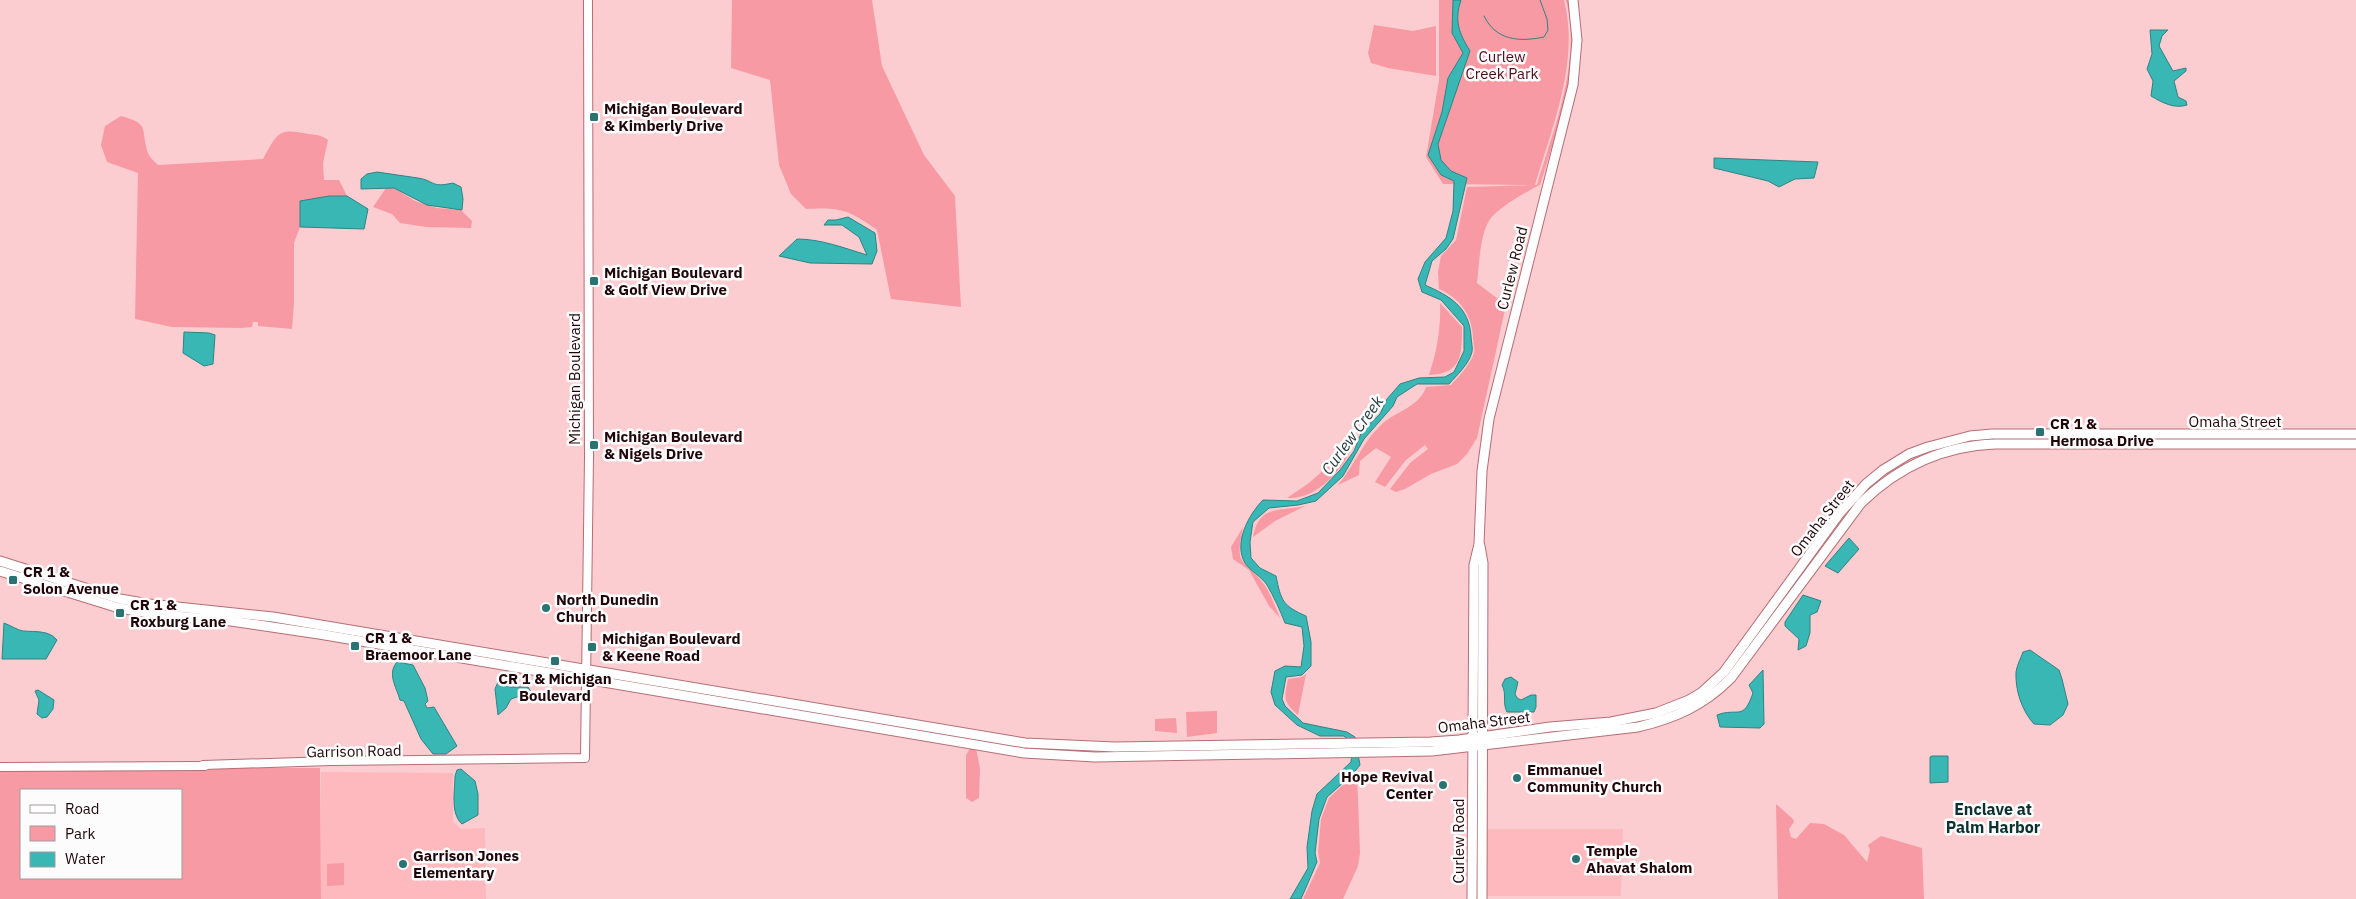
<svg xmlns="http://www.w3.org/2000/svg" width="2356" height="899" font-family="'IBM Plex Sans',sans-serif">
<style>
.built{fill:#fdb9be}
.green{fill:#f89aa3;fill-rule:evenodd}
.water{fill:#38b7b5;stroke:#318282}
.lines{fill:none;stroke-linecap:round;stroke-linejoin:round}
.stream{stroke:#318282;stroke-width:1}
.tertiary-casing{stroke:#b46e74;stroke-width:10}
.secondary-casing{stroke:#b46e74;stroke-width:11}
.tertiary{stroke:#fff;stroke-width:8}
.secondary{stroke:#fff;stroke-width:9}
.poi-dot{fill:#297372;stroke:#fcfcfc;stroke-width:2}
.labels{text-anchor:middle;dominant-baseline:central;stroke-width:5;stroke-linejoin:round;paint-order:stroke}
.park-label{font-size:15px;fill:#4f0b1a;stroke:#fcfcfc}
.poi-label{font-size:15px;font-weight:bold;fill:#20060a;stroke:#fcfcfc;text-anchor:start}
.street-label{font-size:15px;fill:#20060a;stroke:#fcfcfc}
.water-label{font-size:16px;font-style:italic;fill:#223d3d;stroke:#fcfcfc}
.neighbourhood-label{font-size:16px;font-weight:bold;fill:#0d3130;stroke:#fcfcfc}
</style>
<rect width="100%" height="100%" fill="#fccdd0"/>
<g class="built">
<polygon points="321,772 453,773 453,822 461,829 485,828 486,899 321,899"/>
<polygon points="1487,829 1623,829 1621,896 1487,896"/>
</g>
<g class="green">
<path d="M732 0H872L882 66 924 155 955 196 961 307 891 299 877 230C849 210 841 207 806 209L791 194 779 165 770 80 731 68Z"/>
<path d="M1439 0H1564C1580 61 1552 127 1535 185L1443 184 1426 157 1439 80Z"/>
<path d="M1566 0H1570L1574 55 1565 105 1540 185C1527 191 1496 209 1489 221 1480 235 1479 266 1477 283L1506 305 1477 438 1467 454 1457 464 1431 474 1405 489 1396 492 1390 489 1410 463 1428 449 1425 445 1406 460 1385 487 1375 482 1391 457 1376 448 1360 461 1359 475 1338 485C1354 466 1362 444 1379 427 1394 411 1418 409 1426 387L1451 385C1459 376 1470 365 1474 353 1475 348 1473 342 1473 337 1472 315 1460 298 1439 289L1438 272 1441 256 1456 240 1467 187 1537 185C1554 127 1582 61 1566 0Z"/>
<polygon points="1374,25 1413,31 1436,26 1436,76 1388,68 1371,63 1368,53"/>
<path d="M121 116C151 124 140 129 148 153 150 158 155 162 158 165L263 159C278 132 278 128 309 134 317 135 321 135 328 140L323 163 324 180H339L347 196H329L300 202V227L294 243V303L292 329 258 326V322H253L252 327 241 328 172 327 135 319 138 173 107 162 101 145 105 126Z"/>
<polygon points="386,188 394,188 415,201 437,208 461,210 472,221 471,228 426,227 400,223 392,214 373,207"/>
<path d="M1440 303 1462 327C1462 355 1462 374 1429 375 1437 351 1441 328 1440 303Z"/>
<path d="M1354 443C1344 470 1316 500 1287 498L1309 483Z"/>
<path d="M1305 506 1275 521 1253 537C1259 504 1279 512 1305 506Z"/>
<path d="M1243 527C1235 567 1241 556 1263 583 1271 593 1275 607 1280 618L1269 606 1249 570 1233 559 1231 547Z"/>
<path d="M1306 674 1298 715C1283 701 1284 699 1288 679L1302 677Z"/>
<polygon points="1217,711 1217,733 1187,737 1186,712"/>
<polygon points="1176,718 1177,733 1155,731 1155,719"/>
<polygon points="971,747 976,748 980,769 979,798 972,802 966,798 966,755"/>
<path d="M203 768H320L321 899H0V770ZM21 790H181V878H21Z"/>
<polygon points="1357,772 1360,853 1358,866 1343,899 1303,899 1320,863 1318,852 1321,819 1329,798"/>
<polygon points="1776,804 1793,819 1794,822 1789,829 1791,837 1796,839 1810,823 1824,824 1844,835 1867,862 1870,850 1868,845 1881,836 1922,848 1924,899 1778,899"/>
<polygon points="344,863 344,885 327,886 327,864"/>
</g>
<g class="water">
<path d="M1453 0H1461C1454 21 1459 33 1470 51L1438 144 1441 160 1451 171 1467 178 1453 239 1446 249 1432 261 1425 285C1450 296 1469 307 1471 336 1471 341 1473 347 1472 352 1469 364 1457 375 1449 384H1417L1397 397 1393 406 1364 439 1343 476 1316 501 1298 505 1269 508 1253 522 1250 542 1251 558 1260 568 1276 576C1281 601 1283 606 1306 616L1311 642V666L1302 675 1286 677 1282 699 1285 706 1303 723 1347 732 1355 737 1360 765 1352 775 1327 797 1319 819 1315 853 1317 862 1301 899H1290L1308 868 1307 847 1312 811 1317 794 1351 762C1352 752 1352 743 1344 736H1320L1297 725 1275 705 1271 692 1275 671 1285 666 1301 667 1304 646 1302 627 1285 623C1280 610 1274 597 1267 585 1261 576 1250 571 1245 563 1233 543 1249 514 1263 500L1297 501 1318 493 1340 470 1354 451 1362 431 1380 414 1387 399 1400 384 1419 378 1445 377 1454 372 1464 351V326L1441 300 1422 292 1418 279 1425 262 1446 238 1453 211 1454 181 1441 175 1428 155 1442 112 1448 78 1463 53 1452 33Z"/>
<path d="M2150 30H2168L2162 36 2159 46 2173 71 2186 68V71L2174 81 2178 97 2186 101 2187 105C2174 109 2163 103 2151 96L2153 81 2147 69 2152 54Z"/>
<polygon points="1714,158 1818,162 1814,178 1795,179 1779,187 1768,181 1714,168"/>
<path d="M377 172C391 174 404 176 418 178 436 181 430 188 453 183L461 187 463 199 462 210 427 205 394 188 361 189V179L367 174Z"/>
<polygon points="329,196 347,196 368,209 364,229 300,227 300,201"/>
<path d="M848 217 875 233 877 251 872 264 810 263 779 256 797 239C821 239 844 248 867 255L859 237 842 225H824L828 220H836Z"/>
<polygon points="184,332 209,333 215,335 213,364 204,366 183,353"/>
<polygon points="1849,538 1859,549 1838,573 1825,566"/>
<polygon points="1803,595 1821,601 1817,612 1810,615 1810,633 1806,646 1798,650 1799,639 1785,626 1785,622"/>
<path d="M4 623C10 625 17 630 23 631 35 632 49 630 57 640L46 659H2Z"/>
<path d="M2030 650 2059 670 2062 679 2068 704 2063 715 2050 725 2034 724C2022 711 2015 690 2016 672 2017 665 2021 658 2023 652Z"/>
<path d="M397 662 413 665 425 688 428 701 425 704 427 708 434 707 457 746 446 754H433L421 739 404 701 400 700C396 686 387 674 397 662Z"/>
<path d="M1763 670 1764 724 1760 728 1720 727 1717 715C1738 707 1743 722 1753 693L1749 685Z"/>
<path d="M1511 677 1518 682 1515 694 1517 698 1521 700 1531 695H1536V707L1534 712H1507C1502 702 1507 694 1502 685L1505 679Z"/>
<polygon points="498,682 510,687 528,687 531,692 511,699 506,708 498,715 495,689"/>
<polygon points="38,690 54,700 53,709 47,717 42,718 37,714 39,700 35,691"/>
<polygon points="1932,756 1948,756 1948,782 1930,783 1930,757"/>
<path d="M461 769 475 781 478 794V815L462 824C450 813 455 791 455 776L457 770Z"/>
</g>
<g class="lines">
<path class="stream" d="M1484 16C1496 41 1520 42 1544 37L1548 30 1547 19 1540 0"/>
<defs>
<g id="tertiary">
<polyline points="203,765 331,761 585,758 589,457 588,0"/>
<polyline points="0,767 205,766"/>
</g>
<g id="secondary">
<polyline points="1480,546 1483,563 1482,899"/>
<polyline points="0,561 120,599 149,604 273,617 1025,743 1115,747 1431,742 1459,740 1550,727 1611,722 1656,713 1689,700 1701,693 1724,672 1839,514 1866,484 1883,470 1909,454 1928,447 1970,436 1992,434 2356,434"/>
<path d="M0 571 119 608 161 615 224 620 319 634 1024 753 1095 757 1432 751 1638 727C1675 718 1703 706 1731 678L1861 503C1899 466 1942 446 1995 444H2356"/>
<polyline points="1472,899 1474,565 1479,544 1482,471 1489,419 1573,85 1577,40 1573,0"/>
</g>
</defs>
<use href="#tertiary" class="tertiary-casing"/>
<use href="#secondary" class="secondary-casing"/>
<use href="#tertiary" class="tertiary"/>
<use href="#secondary" class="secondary"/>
</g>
<g class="poi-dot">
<rect x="589" y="112" width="10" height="10" rx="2.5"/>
<rect x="589" y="276" width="10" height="10" rx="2.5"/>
<rect x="2035" y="427" width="10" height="10" rx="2.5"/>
<rect x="589" y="440" width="10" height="10" rx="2.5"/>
<rect x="8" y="575" width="10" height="10" rx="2.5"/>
<circle cx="546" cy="608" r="5"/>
<rect x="115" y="608" width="10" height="10" rx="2.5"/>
<rect x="350" y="641" width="10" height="10" rx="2.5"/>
<rect x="587" y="642" width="10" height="10" rx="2.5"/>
<rect x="550" y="656" width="10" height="10" rx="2.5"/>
<circle cx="1517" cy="778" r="5"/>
<circle cx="1443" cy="785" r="5"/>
<circle cx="1576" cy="859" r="5"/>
<circle cx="403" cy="864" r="5"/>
</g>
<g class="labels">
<g class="park-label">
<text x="1502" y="56">Curlew<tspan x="1502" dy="17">Creek Park</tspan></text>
</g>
<g class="poi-label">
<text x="604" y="108">Michigan Boulevard<tspan x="604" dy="17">&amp; Kimberly Drive</tspan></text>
<text x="604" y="272">Michigan Boulevard<tspan x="604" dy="17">&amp; Golf View Drive</tspan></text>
<text x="2050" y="423">CR 1 &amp;<tspan x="2050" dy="17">Hermosa Drive</tspan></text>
<text x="604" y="436">Michigan Boulevard<tspan x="604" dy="17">&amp; Nigels Drive</tspan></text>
<text x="23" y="571">CR 1 &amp;<tspan x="23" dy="17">Solon Avenue</tspan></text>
<text x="556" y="599">North Dunedin<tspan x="556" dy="17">Church</tspan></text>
<text x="130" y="604">CR 1 &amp;<tspan x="130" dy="17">Roxburg Lane</tspan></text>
<text x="365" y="637">CR 1 &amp;<tspan x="365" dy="17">Braemoor Lane</tspan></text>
<text x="602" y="638">Michigan Boulevard<tspan x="602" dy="17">&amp; Keene Road</tspan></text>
<text x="555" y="678" text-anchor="middle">CR 1 &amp; Michigan<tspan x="555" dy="17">Boulevard</tspan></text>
<text x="1527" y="769">Emmanuel<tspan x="1527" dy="17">Community Church</tspan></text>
<text x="1433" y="776" text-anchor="end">Hope Revival<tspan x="1433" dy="17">Center</tspan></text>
<text x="1586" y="850">Temple<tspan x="1586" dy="17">Ahavat Shalom</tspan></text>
<text x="413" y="855">Garrison Jones<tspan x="413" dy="17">Elementary</tspan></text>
</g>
<g class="street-label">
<text transform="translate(1512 268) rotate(-76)">Curlew Road</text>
<text transform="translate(574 379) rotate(-90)">Michigan Boulevard</text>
<text x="2235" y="421">Omaha Street</text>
<text transform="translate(1822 518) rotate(-52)">Omaha Street</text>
<text transform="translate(1484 722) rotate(-7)">Omaha Street</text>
<text transform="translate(354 751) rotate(-1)">Garrison Road</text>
<text transform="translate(1458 841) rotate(-90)">Curlew Road</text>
</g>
<g class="water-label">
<text transform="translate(1352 435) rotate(-54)">Curlew Creek</text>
</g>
<g class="neighbourhood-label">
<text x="1993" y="809">Enclave at<tspan x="1993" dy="18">Palm Harbor</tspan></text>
</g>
</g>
<rect x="20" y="789" width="162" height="90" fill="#fcfcfc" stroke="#a49a9b"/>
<rect x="30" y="805" width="25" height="8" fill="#ffffff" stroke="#a49a9b"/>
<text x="65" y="814" font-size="15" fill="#20060a">Road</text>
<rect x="30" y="826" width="25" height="15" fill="#f89aa3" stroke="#a49a9b"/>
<text x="65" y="839" font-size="15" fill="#20060a">Park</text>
<rect x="30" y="852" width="25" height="15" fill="#38b7b5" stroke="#a49a9b"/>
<text x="65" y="864" font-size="15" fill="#20060a">Water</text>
</svg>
